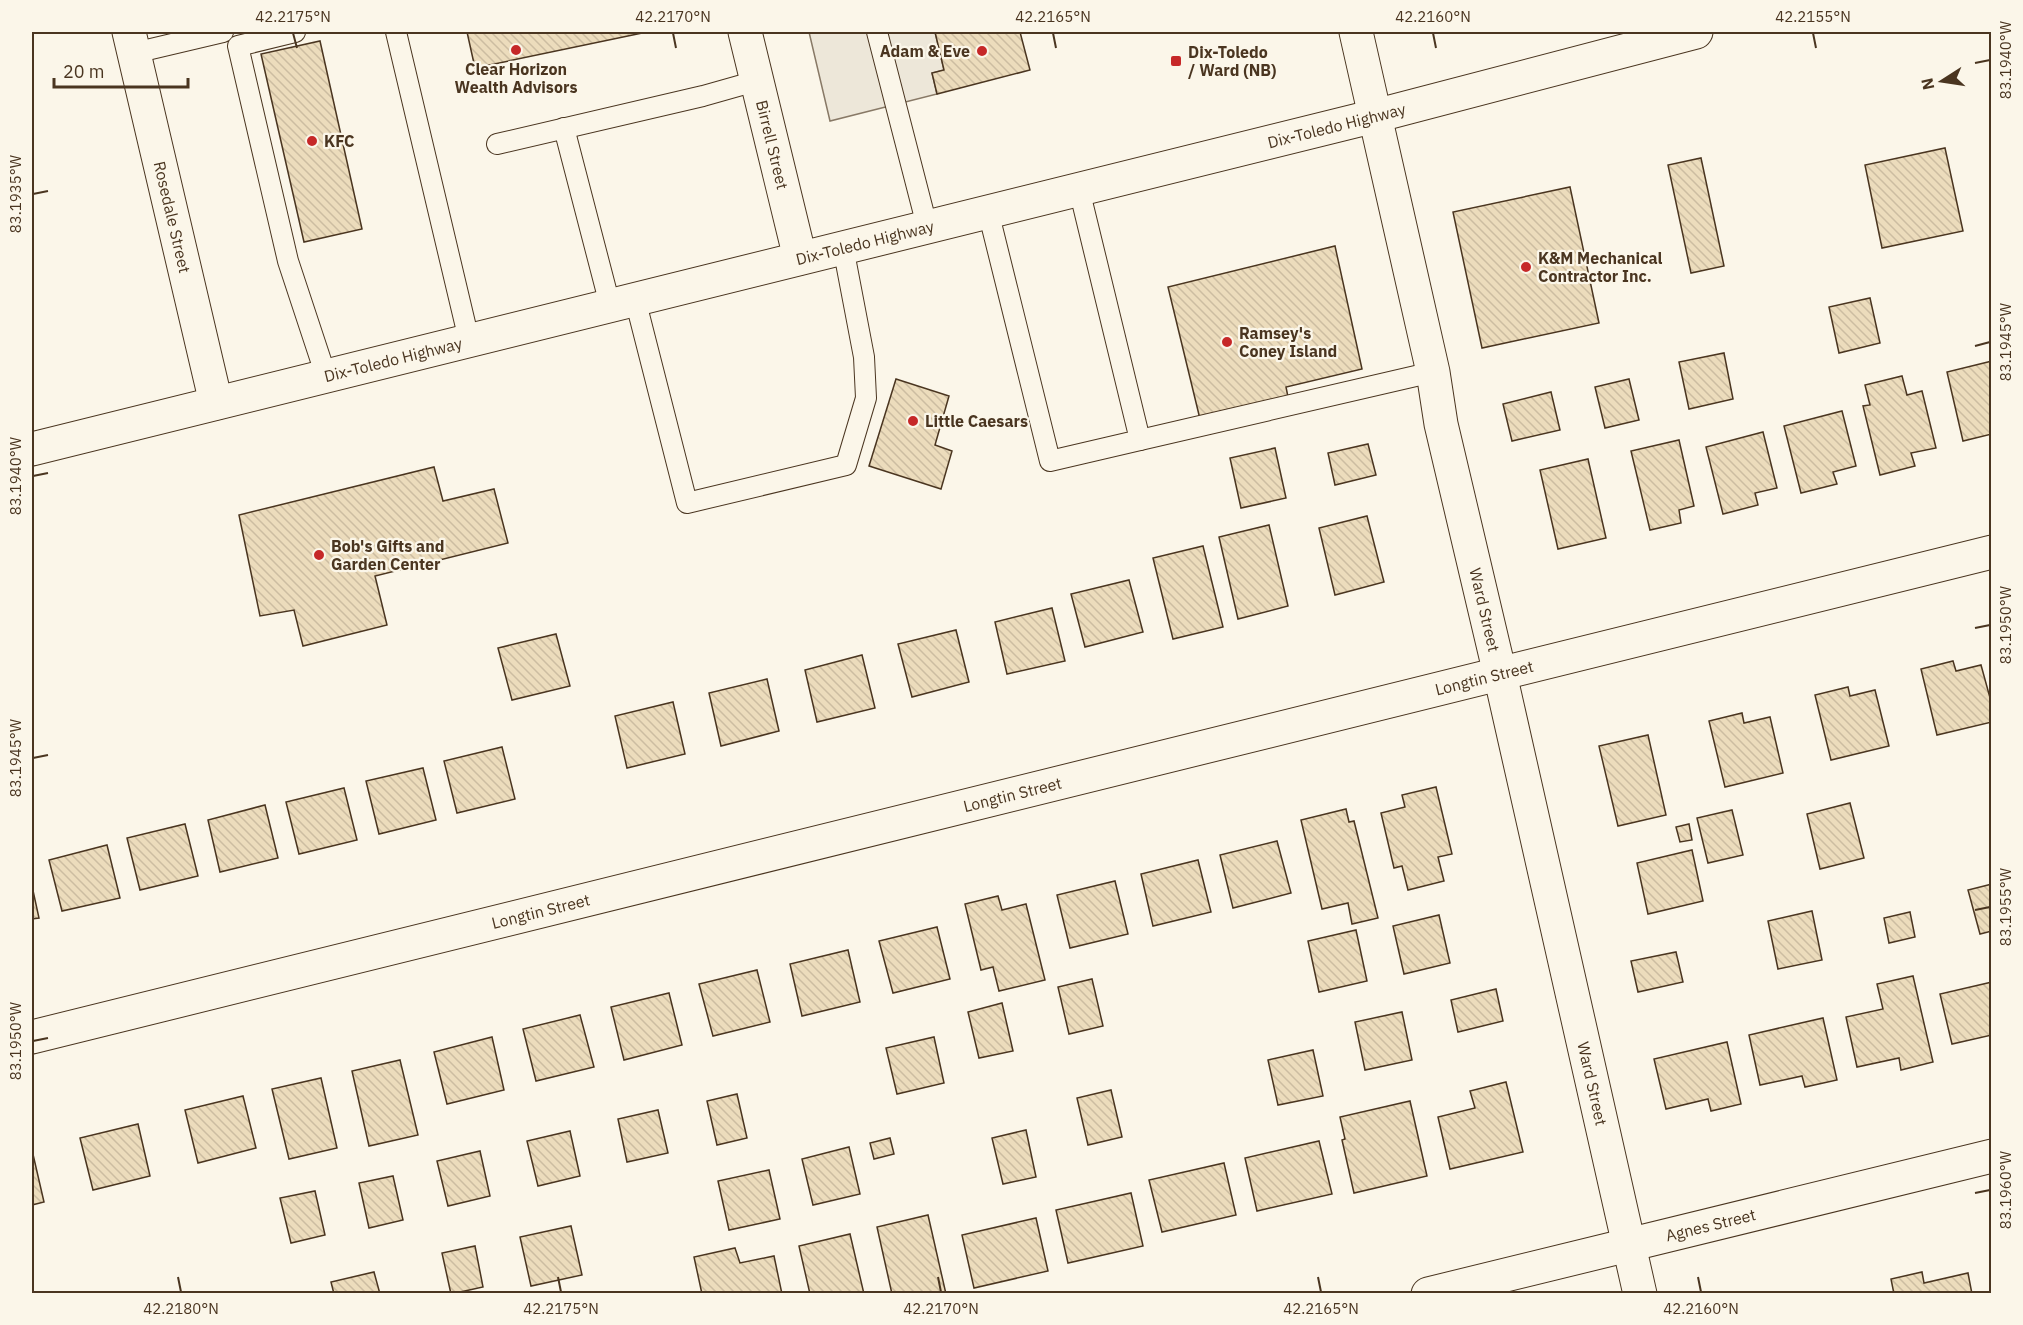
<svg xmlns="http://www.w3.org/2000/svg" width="2023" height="1325" font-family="'IBM Plex Sans',sans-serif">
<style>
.parking{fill:#ede7d9;stroke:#887966;stroke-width:1.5}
.building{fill:url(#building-back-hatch);stroke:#4a3520;stroke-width:1.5}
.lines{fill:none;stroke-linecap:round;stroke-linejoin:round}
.service-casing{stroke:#4a3520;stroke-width:22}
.minor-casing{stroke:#4a3520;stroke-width:35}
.primary-casing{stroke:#4a3520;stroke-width:35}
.service{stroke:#fbf6e9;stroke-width:20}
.minor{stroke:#fbf6e9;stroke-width:33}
.primary{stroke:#fbf6e9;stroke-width:33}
.ticks{fill:none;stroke:#4a3520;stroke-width:2}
.poi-dot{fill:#c62828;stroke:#fbf6e9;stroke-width:2}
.labels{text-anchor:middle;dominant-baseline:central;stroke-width:4.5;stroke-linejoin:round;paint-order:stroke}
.poi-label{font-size:16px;font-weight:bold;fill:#4a3520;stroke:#fbf6e9;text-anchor:start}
.street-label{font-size:16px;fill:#4a3520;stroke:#fbf6e9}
.neatline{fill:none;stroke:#4a3520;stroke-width:2}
.ticks-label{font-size:15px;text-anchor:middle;fill:#4a3520}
</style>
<defs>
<pattern id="building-back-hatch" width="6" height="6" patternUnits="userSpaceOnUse" patternTransform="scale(1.5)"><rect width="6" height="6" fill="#ecdcbc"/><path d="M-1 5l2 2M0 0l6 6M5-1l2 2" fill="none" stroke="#ccbda1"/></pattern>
</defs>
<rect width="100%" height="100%" fill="#fbf6e9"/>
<polygon class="parking" points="809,32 935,32 944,70 932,73 937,94 830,121"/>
<g class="building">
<polygon points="467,32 647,32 475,68"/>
<polygon points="935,32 1020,32 1030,70 937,94 932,73 944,70"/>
<polygon points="320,41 362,229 304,242 261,54"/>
<polygon points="1945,148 1963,231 1882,248 1865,165"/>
<polygon points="1701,158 1724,266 1691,273 1668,165"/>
<polygon points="1570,187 1599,323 1482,348 1453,212"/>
<polygon points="1335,246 1362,369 1286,387 1288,397 1200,419 1168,287"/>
<polygon points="1870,298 1880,343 1839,353 1829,307"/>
<polygon points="1724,353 1733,399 1689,409 1679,362"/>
<polygon points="1992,361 1992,434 1963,441 1947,372"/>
<polygon points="1902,376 1907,395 1922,391 1936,448 1911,453 1915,466 1880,475 1863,406 1870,405 1865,385"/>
<polygon points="896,379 949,396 935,445 952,451 941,489 869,466"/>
<polygon points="1629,379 1639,420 1605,428 1595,387"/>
<polygon points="1551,392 1560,430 1512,441 1503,404"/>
<polygon points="1842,411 1856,466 1833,472 1837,484 1801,493 1784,426"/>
<polygon points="1763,432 1777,488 1755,493 1758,505 1723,514 1706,447"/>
<polygon points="1679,440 1694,506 1679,510 1681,523 1650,530 1631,451"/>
<polygon points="1368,444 1376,475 1335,485 1328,453"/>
<polygon points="1275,448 1286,498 1241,508 1230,458"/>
<polygon points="1588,459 1606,538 1558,549 1540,470"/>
<polygon points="434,467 443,501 494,489 508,543 375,576 387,625 303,646 294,610 260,616 239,515"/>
<polygon points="1367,516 1384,582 1335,595 1319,528"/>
<polygon points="1269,525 1288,606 1238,619 1219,537"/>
<polygon points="1203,546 1223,627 1173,639 1153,558"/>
<polygon points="1129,580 1143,632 1085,647 1071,594"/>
<polygon points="1052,608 1065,661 1007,674 995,622"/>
<polygon points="956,630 969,682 912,697 898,644"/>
<polygon points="556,634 570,686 512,700 498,648"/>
<polygon points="862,655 875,708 817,722 805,670"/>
<polygon points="1953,661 1956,671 1981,665 1992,705 1992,722 1937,735 1921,669"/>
<polygon points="767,679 779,731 721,746 709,693"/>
<polygon points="1848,687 1850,696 1875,690 1889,746 1831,760 1815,695"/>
<polygon points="673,702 685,754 627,768 615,716"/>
<polygon points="1742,713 1744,723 1770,717 1783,773 1725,787 1709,721"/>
<polygon points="1648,735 1666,815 1618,826 1599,746"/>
<polygon points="502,747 515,799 457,813 444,761"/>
<polygon points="423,768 436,820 379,834 366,781"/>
<polygon points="1436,787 1452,854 1438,857 1444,881 1408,890 1402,866 1394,868 1381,813 1405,807 1402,795"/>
<polygon points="344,788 357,840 299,854 286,802"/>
<polygon points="1850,803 1864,858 1820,869 1807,814"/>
<polygon points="265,805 278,858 220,872 208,820"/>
<polygon points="1346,809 1349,822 1354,821 1378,918 1352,924 1348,903 1322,909 1301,820"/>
<polygon points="1732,810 1743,855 1708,863 1697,818"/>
<polygon points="185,824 198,876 140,890 127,838"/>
<polygon points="1689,824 1692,840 1680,842 1676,827"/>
<polygon points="1277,841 1291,893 1233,908 1220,855"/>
<polygon points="107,845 120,898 62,911 49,860"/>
<polygon points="1692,850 1703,901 1648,914 1637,863"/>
<polygon points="1198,860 1211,912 1153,926 1141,874"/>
<polygon points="1115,881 1128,934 1070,948 1057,895"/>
<polygon points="1992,884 1992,931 1980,934 1968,890"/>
<polygon points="32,886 39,918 32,919"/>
<polygon points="998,896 1002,910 1026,904 1045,980 999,991 993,967 981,970 965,904"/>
<polygon points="1812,911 1822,960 1778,969 1768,921"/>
<polygon points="1910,912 1915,937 1889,943 1884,918"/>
<polygon points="1439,915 1450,963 1404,974 1393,926"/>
<polygon points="937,927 950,979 893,993 879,941"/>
<polygon points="1356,930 1367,981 1319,992 1308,941"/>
<polygon points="848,950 860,1002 802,1016 790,964"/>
<polygon points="1676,952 1683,982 1638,992 1631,961"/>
<polygon points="757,970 770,1022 713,1036 699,984"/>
<polygon points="1913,976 1933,1062 1901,1070 1899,1058 1857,1067 1846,1017 1883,1009 1877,984"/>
<polygon points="1092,979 1103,1026 1069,1034 1058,987"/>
<polygon points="1992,982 1992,1035 1952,1044 1940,994"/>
<polygon points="1496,989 1503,1021 1458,1032 1451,1000"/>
<polygon points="669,993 682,1045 624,1060 611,1007"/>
<polygon points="1002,1003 1013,1051 979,1058 968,1012"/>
<polygon points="1402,1012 1412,1060 1365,1070 1355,1022"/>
<polygon points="580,1015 594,1067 536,1081 523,1029"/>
<polygon points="1823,1018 1837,1080 1805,1087 1802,1076 1760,1085 1749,1035"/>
<polygon points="492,1037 504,1090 447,1104 434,1052"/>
<polygon points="934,1037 944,1083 897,1094 886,1048"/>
<polygon points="1727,1042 1741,1104 1711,1111 1708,1099 1666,1109 1654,1059"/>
<polygon points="1313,1050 1323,1096 1278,1105 1268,1060"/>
<polygon points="400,1060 418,1135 369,1146 352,1071"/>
<polygon points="321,1078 337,1148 289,1159 272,1089"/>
<polygon points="1506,1082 1523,1152 1450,1169 1438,1117 1475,1108 1470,1091"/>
<polygon points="1111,1090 1122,1137 1088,1145 1077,1098"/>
<polygon points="737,1094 747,1138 717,1145 707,1101"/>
<polygon points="243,1096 256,1148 198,1163 185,1110"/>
<polygon points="1410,1101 1427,1176 1354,1193 1342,1140 1345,1139 1340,1117"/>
<polygon points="658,1110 668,1153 627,1162 618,1119"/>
<polygon points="138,1124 150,1176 93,1190 80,1138"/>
<polygon points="1026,1130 1036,1177 1003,1184 992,1138"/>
<polygon points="570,1131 580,1176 538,1186 527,1141"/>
<polygon points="890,1138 894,1154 874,1159 870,1143"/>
<polygon points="1319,1141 1332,1194 1257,1211 1245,1158"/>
<polygon points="849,1147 860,1194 813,1205 802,1159"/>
<polygon points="32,1150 44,1202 32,1205"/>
<polygon points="480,1151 490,1196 448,1206 437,1161"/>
<polygon points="1224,1163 1236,1215 1162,1232 1149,1180"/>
<polygon points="769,1170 780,1219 729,1230 718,1181"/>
<polygon points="393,1176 403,1220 369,1228 359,1183"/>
<polygon points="315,1191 325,1235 291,1243 280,1198"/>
<polygon points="1131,1193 1143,1246 1068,1263 1056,1210"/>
<polygon points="928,1215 946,1294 892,1294 877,1227"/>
<polygon points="1036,1218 1048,1271 974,1288 962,1235"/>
<polygon points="571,1226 582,1275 531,1286 520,1237"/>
<polygon points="850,1234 864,1294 810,1294 799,1246"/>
<polygon points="475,1246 483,1287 451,1294 442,1253"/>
<polygon points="735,1248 740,1263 774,1256 782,1294 702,1294 694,1257"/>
<polygon points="374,1272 380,1294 334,1294 331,1282"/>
<polygon points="1922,1272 1924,1283 1968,1273 1972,1294 1894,1294 1891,1279"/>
</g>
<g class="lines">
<defs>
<g id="service">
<polyline points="295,32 238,46 288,261 326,376"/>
<polyline points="396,32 469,340"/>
<polyline points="877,32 927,226"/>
<polyline points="134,53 223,32"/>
<polyline points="564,128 610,305"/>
<polyline points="497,144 703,96 756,81"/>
<polyline points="988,211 1050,461 1140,440 1079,189"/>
<polyline points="635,299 687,503 846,465 866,398 864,357 843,247"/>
<polyline points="1140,440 1433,372"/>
</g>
<g id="minor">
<path id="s1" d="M129 32 216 403"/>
<path id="s2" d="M745 32 800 258"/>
<path id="s3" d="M1356 32 1433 372 1441 424 1500 674 1640 1294"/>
<path id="s4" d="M32 1037 1992 552"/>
<path id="s5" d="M1428 1294 1992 1156"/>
</g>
<g id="primary">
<path id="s6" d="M32 449 1375 116 1696 32"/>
</g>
</defs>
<use href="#service" class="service-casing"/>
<use href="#minor" class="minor-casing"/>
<use href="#primary" class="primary-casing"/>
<use href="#service" class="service"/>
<use href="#minor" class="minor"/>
<use href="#primary" class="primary"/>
</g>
<path class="ticks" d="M293 33 297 48M673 33 676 48M1053 33 1056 48M1433 33 1436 48M1813 33 1816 48M1975 63 1990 60M33 194 48 191M1975 346 1990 342M33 476 48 473M1975 628 1990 625M33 758 48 755M1975 910 1990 907M33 1041 48 1038M1975 1193 1990 1190M178 1277 181 1292M558 1277 561 1292M938 1277 941 1292M1318 1277 1321 1292M1698 1277 1701 1292"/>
<g class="poi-dot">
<circle cx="516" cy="50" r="6"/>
<circle cx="982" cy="51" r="6"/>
<rect x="1170" y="55" width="12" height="12" rx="3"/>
<circle cx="312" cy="141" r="6"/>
<circle cx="1526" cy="267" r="6"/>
<circle cx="1227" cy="342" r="6"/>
<circle cx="913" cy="421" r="6"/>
<circle cx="319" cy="555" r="6"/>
</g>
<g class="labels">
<g class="poi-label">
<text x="970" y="51" text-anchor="end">Adam &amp; Eve</text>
<text x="1188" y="52">Dix-Toledo<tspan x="1188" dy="18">/ Ward (NB)</tspan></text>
<text x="516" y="69" text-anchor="middle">Clear Horizon<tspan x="516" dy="18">Wealth Advisors</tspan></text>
<text x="324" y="141">KFC</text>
<text x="1538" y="258">K&amp;M Mechanical<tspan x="1538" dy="18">Contractor Inc.</tspan></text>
<text x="1239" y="333">Ramsey's<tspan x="1239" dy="18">Coney Island</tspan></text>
<text x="925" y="421">Little Caesars</text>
<text x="331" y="546">Bob's Gifts and<tspan x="331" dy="18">Garden Center</tspan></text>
</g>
<g class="street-label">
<text stroke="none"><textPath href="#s6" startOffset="1344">Dix-Toledo Highway</textPath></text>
<text stroke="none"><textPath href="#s2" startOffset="116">Birrell Street</textPath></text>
<text stroke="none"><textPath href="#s1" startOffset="190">Rosedale Street</textPath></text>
<text stroke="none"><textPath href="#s6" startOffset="858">Dix-Toledo Highway</textPath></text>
<text stroke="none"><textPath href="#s6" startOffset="372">Dix-Toledo Highway</textPath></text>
<text stroke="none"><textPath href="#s3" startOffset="592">Ward Street</textPath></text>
<text stroke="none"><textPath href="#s4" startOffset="1496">Longtin Street</textPath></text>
<text stroke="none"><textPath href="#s4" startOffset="1010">Longtin Street</textPath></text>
<text stroke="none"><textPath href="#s4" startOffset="524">Longtin Street</textPath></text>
<text stroke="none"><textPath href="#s3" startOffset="1078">Ward Street</textPath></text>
<text stroke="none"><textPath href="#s5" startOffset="291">Agnes Street</textPath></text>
</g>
</g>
<rect width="2023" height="1325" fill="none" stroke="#fbf6e9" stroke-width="66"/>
<g transform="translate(1942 81) rotate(258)" stroke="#fbf6e9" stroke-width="4.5" paint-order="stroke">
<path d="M0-4.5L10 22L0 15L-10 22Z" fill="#4a3520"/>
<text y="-9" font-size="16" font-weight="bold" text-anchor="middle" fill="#4a3520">N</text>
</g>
<path d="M54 78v9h134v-9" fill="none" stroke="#4a3520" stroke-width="3"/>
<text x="63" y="78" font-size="18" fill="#4a3520" stroke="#fbf6e9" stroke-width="4.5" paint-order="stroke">20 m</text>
<rect x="33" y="33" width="1957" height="1259" class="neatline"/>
<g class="ticks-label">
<text x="293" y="22">42.2175°N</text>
<text x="673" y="22">42.2170°N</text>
<text x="1053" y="22">42.2165°N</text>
<text x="1433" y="22">42.2160°N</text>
<text x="1813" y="22">42.2155°N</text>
<text transform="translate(2006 60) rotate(-90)" y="5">83.1940°W</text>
<text transform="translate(16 194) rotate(-90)" y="5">83.1935°W</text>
<text transform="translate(2006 342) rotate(-90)" y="5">83.1945°W</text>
<text transform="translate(16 476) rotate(-90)" y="5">83.1940°W</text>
<text transform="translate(2006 625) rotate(-90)" y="5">83.1950°W</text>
<text transform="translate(16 758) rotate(-90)" y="5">83.1945°W</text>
<text transform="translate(2006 907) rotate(-90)" y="5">83.1955°W</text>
<text transform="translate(16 1041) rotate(-90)" y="5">83.1950°W</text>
<text transform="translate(2006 1190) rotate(-90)" y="5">83.1960°W</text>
<text x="181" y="1314">42.2180°N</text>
<text x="561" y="1314">42.2175°N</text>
<text x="941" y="1314">42.2170°N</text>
<text x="1321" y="1314">42.2165°N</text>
<text x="1701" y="1314">42.2160°N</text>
</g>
</svg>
